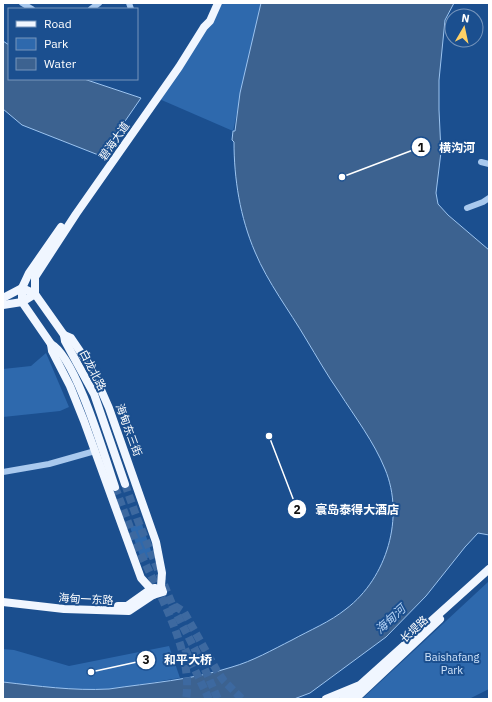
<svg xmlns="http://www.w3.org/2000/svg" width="492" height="702" font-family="'IBM Plex Sans','Noto Sans SC',sans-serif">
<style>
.green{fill:#2e69ad}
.water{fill:#3c6290;stroke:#9cc4f0}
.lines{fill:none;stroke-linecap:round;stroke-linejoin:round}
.major-tunnel{stroke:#3d69a0;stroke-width:8;stroke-dasharray:8 4;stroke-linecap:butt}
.minor{stroke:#a9c9ee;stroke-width:6}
.major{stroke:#f0f6ff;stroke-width:8}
.labels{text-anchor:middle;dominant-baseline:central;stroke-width:4;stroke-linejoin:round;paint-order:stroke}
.street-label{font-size:11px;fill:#fff;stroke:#1b4f8f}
.park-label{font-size:11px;fill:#cfe3fa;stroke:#1b4f8f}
.water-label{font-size:12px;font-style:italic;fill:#b5d3f5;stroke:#1b4f8f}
.leader{fill:none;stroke:#fff;stroke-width:1.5}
.callout-dot{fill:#fff;stroke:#1b4f8f;stroke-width:1.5}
.mark-label{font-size:12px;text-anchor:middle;font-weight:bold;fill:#111}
.callout-label{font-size:12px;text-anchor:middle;font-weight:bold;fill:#fff;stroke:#1b4f8f;stroke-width:4;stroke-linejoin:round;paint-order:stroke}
</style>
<rect width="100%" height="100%" fill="#1b4f8f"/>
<g class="green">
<polygon points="217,3 261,3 233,131 157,98"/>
<polygon points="46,353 69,407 60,411 3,417 3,369 31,366"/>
<polygon points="142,524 153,557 141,559 130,527"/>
<polygon points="488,582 489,689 469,699 362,699"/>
<path d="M169 646 180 678C152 682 123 689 95 690 64 691 33 685 3 682V649L14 650 69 666Z"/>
</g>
<g class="water">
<path d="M261 3H454L445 20 439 80V110L441 152 436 193 438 204 448 215 489 250V535L478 533 465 547 426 596 386 637 310 693 294 699H3V682C38 686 73 691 109 689 149 683 192 680 232 667 253 661 272 650 292 640 310 630 330 622 346 609 387 578 405 517 385 469 374 442 355 417 339 392 327 375 317 357 306 339 289 310 268 283 255 252 240 217 234 179 234 142L232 140 233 131H235L240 93Z"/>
<polygon points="3,41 9,45 9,79 84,79 141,98 101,156 22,125 3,109"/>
</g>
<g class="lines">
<g class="major-tunnel">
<polyline points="125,484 138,521 172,604 184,612 217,671 224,681 242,699"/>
<path d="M115 487C123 508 130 529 139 550 158 592 194 653 186 699"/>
<polyline points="172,605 203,665 218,699"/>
<polyline points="185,649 209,699"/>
</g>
<g class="minor">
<polyline points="22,3 32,9"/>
<polyline points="129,3 131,9"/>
<polyline points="91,9 99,3"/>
<polyline points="481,162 489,164"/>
<polyline points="467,208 483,202 489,198"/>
<polyline points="3,472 49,464 95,451"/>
</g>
<g class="major">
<polyline points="22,288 35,294 22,302 22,288 29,273 61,227"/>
<polyline points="3,298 22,288"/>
<polyline points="3,305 22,302 51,344 52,351 70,386 84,421 141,578 151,589 153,595"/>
<polyline points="64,335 65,341 94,394 125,484"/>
<path d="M51 344C76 357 105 458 115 487"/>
<polyline points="3,602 64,609 129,611 153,595 163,592 161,586 162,573 156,542 109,408 92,369 71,338 64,335 35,294 35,277 76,214 179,67 204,27 210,21 218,3"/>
<polyline points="118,606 127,606 151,589 155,588"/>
<polyline points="326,699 360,685 489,569"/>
<polyline points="343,699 350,695 358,687"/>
<polyline points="355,699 440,619"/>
</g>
</g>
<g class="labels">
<g class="street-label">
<text transform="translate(114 141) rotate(-55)">碧海大道</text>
<text transform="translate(93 370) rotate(63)">白龙北路</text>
<text transform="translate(129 430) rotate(70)">海甸东三街</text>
<text transform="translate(86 599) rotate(3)">海甸一东路</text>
<text transform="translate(414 629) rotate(-43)">长堤路</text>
</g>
<g class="park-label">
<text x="452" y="657">Baishafang<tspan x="452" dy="13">Park</tspan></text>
</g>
<g class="water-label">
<text transform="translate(390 619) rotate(-43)">海甸河</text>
</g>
</g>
<path class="leader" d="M342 177L421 147M269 436L297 509M91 672L146 660"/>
<g class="callout-dot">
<circle cx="342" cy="177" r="4"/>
<circle cx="269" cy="436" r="4"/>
<circle cx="91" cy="672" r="4"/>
<circle cx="421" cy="147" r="10"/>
<circle cx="297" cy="509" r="10"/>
<circle cx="146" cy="660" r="10"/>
</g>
<g class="mark-label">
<text x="421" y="152">1</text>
<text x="297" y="514">2</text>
<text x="146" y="664">3</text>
</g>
<g class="callout-label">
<text x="457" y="152">横沟河</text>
<text x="357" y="514">寰岛泰得大酒店</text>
<text x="188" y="664">和平大桥</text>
</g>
<rect width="492" height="702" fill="none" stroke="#ffffff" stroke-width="8"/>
<rect x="8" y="8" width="130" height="72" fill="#1b4f8f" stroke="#7695bc"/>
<rect x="16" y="21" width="20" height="6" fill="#f0f6ff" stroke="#7695bc"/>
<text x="44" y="28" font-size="12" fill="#ffffff">Road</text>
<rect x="16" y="38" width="20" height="12" fill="#2e69ad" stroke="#7695bc"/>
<text x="44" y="48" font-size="12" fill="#ffffff">Park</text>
<rect x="16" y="58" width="20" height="12" fill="#3c6290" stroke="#7695bc"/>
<text x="44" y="68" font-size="12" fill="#ffffff">Water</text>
<g transform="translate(464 28) rotate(9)"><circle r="19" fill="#1b4f8f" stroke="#7695bc"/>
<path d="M0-3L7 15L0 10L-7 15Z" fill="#ffd166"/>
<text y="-6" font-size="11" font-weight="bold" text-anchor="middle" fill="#ffffff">N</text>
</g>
</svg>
